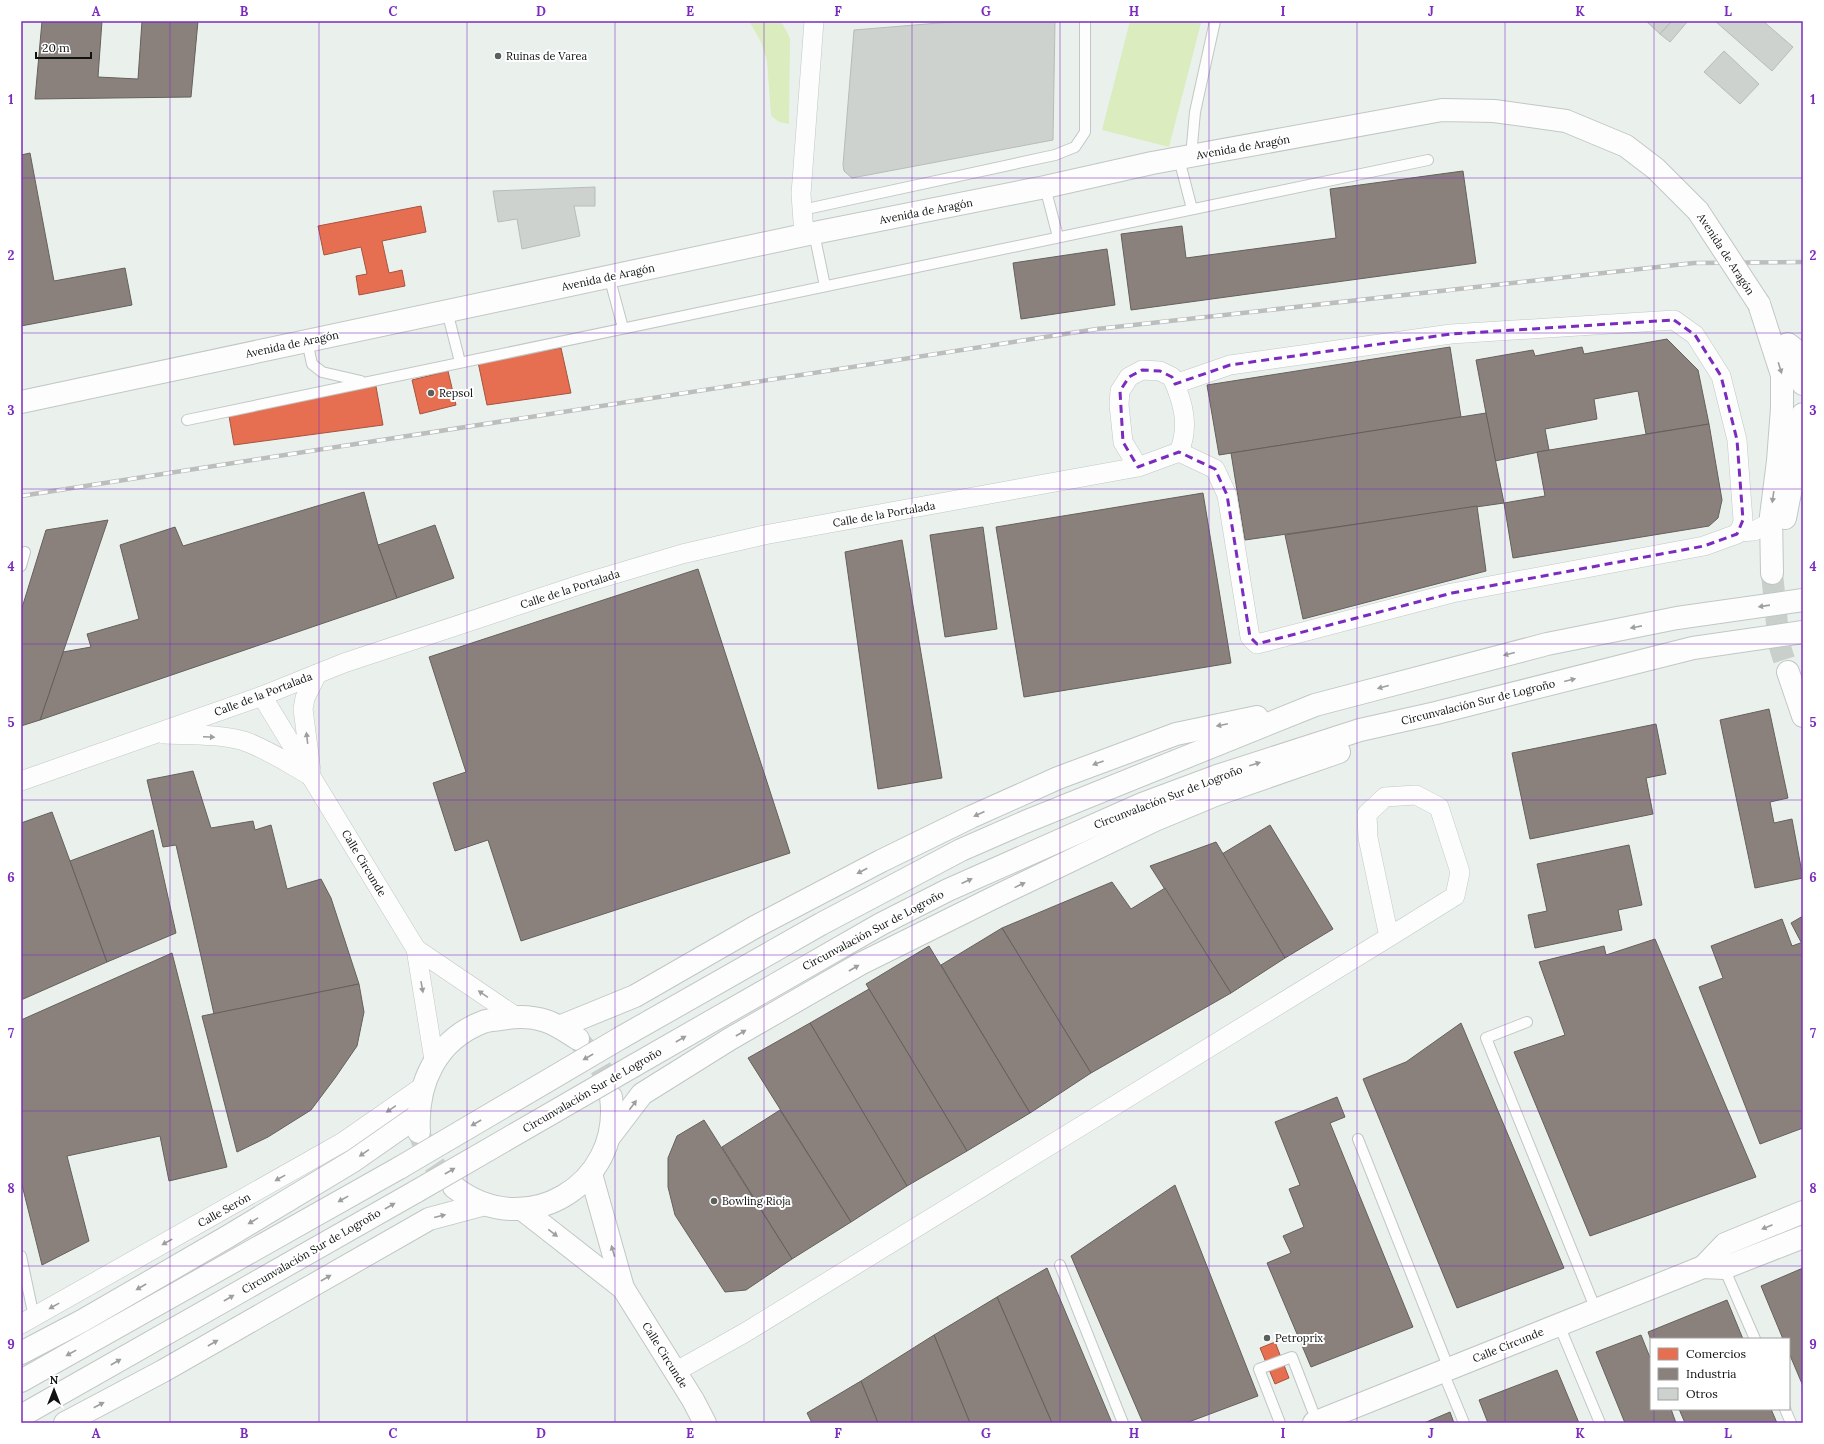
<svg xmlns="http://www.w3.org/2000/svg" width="1824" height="1444" font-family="Lora,serif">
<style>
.green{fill:#dbecbf}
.shops{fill:#e76f51;stroke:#a6533e}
.industry{fill:#8a817c;stroke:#65605c}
.building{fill:#cdd2ce;stroke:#b7bcb9}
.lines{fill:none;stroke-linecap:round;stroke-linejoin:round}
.secondary-tunnel{stroke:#c9d0cc;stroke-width:22;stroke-dasharray:22 11;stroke-linecap:butt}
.primary-tunnel{stroke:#c9d0cc;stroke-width:22;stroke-dasharray:22 11;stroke-linecap:butt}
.lane-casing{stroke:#c1c7c4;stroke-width:12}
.street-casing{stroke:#c1c7c4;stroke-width:20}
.secondary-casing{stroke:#c1c7c4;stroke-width:24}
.primary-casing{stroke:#c1c7c4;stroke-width:24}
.highway-casing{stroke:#c1c7c4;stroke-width:24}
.lane{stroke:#fcfdfc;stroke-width:10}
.street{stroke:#fcfdfc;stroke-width:19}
.secondary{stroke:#fcfdfc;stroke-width:22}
.primary{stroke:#fcfdfc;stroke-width:22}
.highway{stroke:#fcfdfc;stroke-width:22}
.rail-casing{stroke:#bcbdbd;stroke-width:4.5}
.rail{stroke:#fff;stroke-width:3;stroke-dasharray:9;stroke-linecap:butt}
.primary-bridge-casing{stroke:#c1c7c4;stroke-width:24;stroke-linecap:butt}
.highway-bridge-casing{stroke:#c1c7c4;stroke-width:24;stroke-linecap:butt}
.primary-bridge{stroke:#fcfdfc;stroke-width:22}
.highway-bridge{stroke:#fcfdfc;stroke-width:22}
.oneway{fill:#9d9f9e}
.marked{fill:none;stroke:#7b2cbf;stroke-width:3;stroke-dasharray:8 5;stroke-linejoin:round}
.grid{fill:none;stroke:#7b2cbf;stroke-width:1;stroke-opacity:0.55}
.poi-dot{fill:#5b605d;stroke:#fff;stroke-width:1.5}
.labels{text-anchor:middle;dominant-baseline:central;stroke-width:4;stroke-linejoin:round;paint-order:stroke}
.poi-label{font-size:11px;fill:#0e1210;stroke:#fff;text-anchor:start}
.street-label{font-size:11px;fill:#0e1210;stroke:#fff}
.neatline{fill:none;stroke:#7b2cbf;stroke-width:1.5}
.grid-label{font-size:13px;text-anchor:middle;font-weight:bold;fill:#7b2cbf}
</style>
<rect width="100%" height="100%" fill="#eaf1ed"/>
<g class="green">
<polygon points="749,21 781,21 790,38 789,124 779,122 771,116 767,61 761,42"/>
<polygon points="1130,21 1195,21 1201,23 1169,147 1102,130"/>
</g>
<g class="shops">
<polygon points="421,206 426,232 382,241 389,273 402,270 405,286 359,295 356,276 367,274 361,247 324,255 318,226"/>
<polygon points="561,348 571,393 487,405 478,362"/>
<polygon points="448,371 456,405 420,414 412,380"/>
<polygon points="375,381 383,425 234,445 229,416"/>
<polygon points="1275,1342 1289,1378 1275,1384 1260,1348"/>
</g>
<g class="industry">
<polygon points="42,21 102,21 98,77 138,79 142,21 198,21 191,97 35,99"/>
<polygon points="30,153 54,281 125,268 132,305 21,326 21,155"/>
<polygon points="1463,171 1476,263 1131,310 1121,234 1182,226 1186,258 1336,238 1330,189"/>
<polygon points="1107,249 1115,305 1021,319 1013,263"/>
<polygon points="1667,339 1698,370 1709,424 1646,434 1638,391 1594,399 1597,419 1545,429 1549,450 1495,461 1476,360 1533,350 1535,356 1582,347 1584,354"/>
<polygon points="1450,347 1461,417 1219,455 1207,385"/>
<polygon points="1486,413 1504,503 1245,540 1231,453"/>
<polygon points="1709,424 1722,500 1718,518 1709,526 1513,558 1504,503 1545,496 1537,452"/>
<polygon points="364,492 378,545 397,598 40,720 63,652 91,647 87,634 139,619 120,545 175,527 183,546"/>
<polygon points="1203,493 1231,663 1024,697 996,527"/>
<polygon points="1477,506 1486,571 1303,619 1285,535"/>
<polygon points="108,520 40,720 21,726 21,611 46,530"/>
<polygon points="435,525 454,578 397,598 378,545"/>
<polygon points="983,527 997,629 945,637 930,535"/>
<polygon points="902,540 942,778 878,789 845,552"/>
<polygon points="698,569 790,853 521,941 488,840 455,851 433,783 466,772 429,657"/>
<polygon points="1769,709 1788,798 1770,802 1774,823 1792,819 1803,878 1755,888 1720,720"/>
<polygon points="1656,724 1666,774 1646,778 1653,814 1530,839 1512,753"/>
<polygon points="193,771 211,828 253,821 255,830 271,825 287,889 321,879 331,898 359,984 214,1014 176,845 163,847 147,780"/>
<polygon points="52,812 107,962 21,1000 21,823"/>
<polygon points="1270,825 1333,929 1285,958 1222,854"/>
<polygon points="153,830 176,933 107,962 70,861"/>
<polygon points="1216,842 1285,958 1231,993 1150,866"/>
<polygon points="1629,845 1642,905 1618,910 1622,930 1535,948 1528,915 1547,911 1537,864"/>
<polygon points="1112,882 1131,909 1165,888 1231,993 1091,1073 1002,928"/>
<polygon points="1803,916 1803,942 1801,942 1791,923"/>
<polygon points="1782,919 1792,946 1803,942 1803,1128 1760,1144 1699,987 1723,978 1711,946"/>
<polygon points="1002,928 1091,1073 1030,1113 941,965"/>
<polygon points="1655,939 1756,1177 1590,1236 1514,1052 1565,1035 1539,962 1604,946 1606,955"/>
<polygon points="929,946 1030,1113 967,1151 866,984"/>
<polygon points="172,953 227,1167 169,1181 160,1136 67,1156 89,1241 42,1265 21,1181 21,1020"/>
<polygon points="359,984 364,1012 357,1046 335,1078 311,1110 268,1137 237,1152 202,1016"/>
<polygon points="869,989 967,1151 907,1186 810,1023"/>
<polygon points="810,1023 907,1186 851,1222 748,1058"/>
<polygon points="1461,1023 1564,1268 1457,1308 1363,1079 1406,1062"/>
<polygon points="1337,1097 1345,1117 1330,1123 1413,1327 1311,1367 1267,1263 1291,1253 1283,1236 1304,1227 1289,1189 1300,1185 1275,1122"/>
<polygon points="780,1110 851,1222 792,1259 722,1147"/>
<polygon points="704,1120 792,1259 746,1290 725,1292 675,1215 668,1187 668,1158 677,1136"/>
<polygon points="1175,1185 1258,1396 1186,1423 1143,1423 1071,1256"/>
<polygon points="1047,1268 1112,1423 1052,1423 997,1297"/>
<polygon points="1803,1268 1803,1386 1789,1353 1789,1339 1783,1339 1761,1286"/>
<polygon points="997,1297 1052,1423 970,1423 934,1335"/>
<polygon points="1727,1300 1743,1339 1651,1340 1648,1332"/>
<polygon points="934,1335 970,1423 878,1423 861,1381"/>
<polygon points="1641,1335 1651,1360 1651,1409 1671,1409 1676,1423 1625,1423 1596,1352"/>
<polygon points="1557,1370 1579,1423 1488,1423 1479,1400"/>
<polygon points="861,1381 878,1423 812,1423 807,1413"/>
<polygon points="1679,1409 1771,1409 1777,1423 1685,1423"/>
<polygon points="1450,1412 1454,1423 1424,1423"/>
</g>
<g class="building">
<polygon points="963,21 1055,21 1053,140 852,178 844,171 843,165 854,30"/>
<polygon points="1646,21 1672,21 1660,34"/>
<polygon points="1672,21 1688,21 1670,42 1660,34"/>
<polygon points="1715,21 1763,21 1793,47 1772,71"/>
<polygon points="1724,51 1759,84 1740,104 1704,72"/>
<polygon points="595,187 595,206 574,206 580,236 522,249 517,219 498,222 493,191"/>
</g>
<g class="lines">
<g class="secondary-tunnel">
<path d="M580 1042C596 1059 607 1073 611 1097"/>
<path d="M420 1135C426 1155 438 1173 454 1187"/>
</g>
<polyline class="primary-tunnel" points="1772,573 1779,644 1788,672"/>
<defs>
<g id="lane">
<polyline points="1191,156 1195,112 1215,21"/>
<polyline points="1179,159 1192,209"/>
<polyline points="1045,187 1058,237"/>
<polyline points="802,210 1055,155 1075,147 1085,132 1085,21"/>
<polyline points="814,233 825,286"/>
<polyline points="609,276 623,328"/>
<polyline points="447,311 460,362"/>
<polyline points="307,341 312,364 322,372 361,381"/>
<polyline points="187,420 1428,160"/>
<polyline points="21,566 25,552"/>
<polyline points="1527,1022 1486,1038 1596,1310"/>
<polyline points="1358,1139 1449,1369"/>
<polyline points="21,1256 34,1317"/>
<polyline points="1060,1265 1123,1423"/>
<polyline points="1724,1268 1755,1339"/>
<polyline points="1559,1325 1600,1423"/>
<polyline points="1443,1372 1464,1423"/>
<polyline points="1785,1409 1791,1423"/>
<polyline points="1280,1423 1259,1369 1292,1357 1317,1422"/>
</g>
<g id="street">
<polyline points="804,235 801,194 814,21"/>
<polyline points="1175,384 1230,365 1451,334 1674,320 1695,335 1721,376 1737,440 1743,520 1742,526 1737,534 1704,546 1452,593 1257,644 1250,637 1227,495 1215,469 1179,452"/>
<polyline points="1739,532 1754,531 1771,522"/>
<polyline points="262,696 416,949 434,1060"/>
<path d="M164 734C187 735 222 734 244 741 267 749 288 763 309 775"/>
<polyline points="311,771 303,709 305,698 317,674"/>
<path d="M21 781 262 696 344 663 588 582 682 554 764 535 1138 467 1179 452C1190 426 1183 402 1172 377L1160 371 1142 370 1129 377 1120 391 1119 405 1123 442 1138 467"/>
<polyline points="416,949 515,1016"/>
<polyline points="21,1324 343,1142 422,1087"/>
<polyline points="675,1372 746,1332 1389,937 1455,896 1460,872 1439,807 1416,795 1385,797 1367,814 1368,838 1389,937"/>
</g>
<g id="secondary">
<path d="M419 1132C416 1084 436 1040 483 1022 488 1020 495 1020 501 1019 516 1016 531 1016 546 1021 558 1025 567 1032 578 1039"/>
<polyline points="591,1174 623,1288 693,1400 705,1423"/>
<path d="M454 1187C525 1243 623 1185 611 1097"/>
<polyline points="522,1209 623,1288"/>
<polyline points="1703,1267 1725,1244 1803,1212"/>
<polyline points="1314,1423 1703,1267 1724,1268 1803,1237"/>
</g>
<g id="primary">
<polyline points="1759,304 1782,375 1782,408 1778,461 1771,516 1772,573"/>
<polyline points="1788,344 1794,349 1803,384"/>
<polyline points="21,402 804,235 1045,187 1152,163 1442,110 1494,111 1566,121 1626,146 1656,169 1698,211"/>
<polyline points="1785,518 1801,437 1803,414"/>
<polyline points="1788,672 1803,716"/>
</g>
<g id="highway">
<polyline points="1794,349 1803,361"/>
<polyline points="559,1027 635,996 755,927 881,861 971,817 1058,778 1176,734 1257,717"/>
<polyline points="622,1037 821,924 961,850 1025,822 1315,705 1547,644 1677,618 1803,600"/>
<polyline points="635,1065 881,924 948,890 1142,804 1217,776 1360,730 1436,713 1693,648 1803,632"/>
<polyline points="610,1136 642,1094 730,1039 860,964 997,896 1155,820 1215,795 1339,752"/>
<polyline points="21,1353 82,1321 227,1237 353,1161 419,1115"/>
<polyline points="21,1381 401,1167"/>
<polyline points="21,1416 417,1191"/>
<polyline points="65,1423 163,1371 429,1219 485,1204"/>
</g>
</defs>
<use href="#lane" class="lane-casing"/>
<use href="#street" class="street-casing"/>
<use href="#secondary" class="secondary-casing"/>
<use href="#primary" class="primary-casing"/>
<use href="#highway" class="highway-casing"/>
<use href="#lane" class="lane"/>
<use href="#street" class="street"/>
<use href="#secondary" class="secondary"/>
<use href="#primary" class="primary"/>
<use href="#highway" class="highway"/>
<defs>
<polyline id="rail" points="21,496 1097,329 1694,263 1803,262"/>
</defs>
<use href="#rail" class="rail-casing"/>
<use href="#rail" class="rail"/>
<defs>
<polyline id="primary-bridge" points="1698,211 1759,304"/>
<g id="highway-bridge">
<polyline points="401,1167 622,1037"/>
<polyline points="417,1191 635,1065"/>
</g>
</defs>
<use href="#primary-bridge" class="primary-bridge-casing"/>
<use href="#highway-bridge" class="highway-bridge-casing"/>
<use href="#primary-bridge" class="primary-bridge"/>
<use href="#highway-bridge" class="highway-bridge"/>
</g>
<defs><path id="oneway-solid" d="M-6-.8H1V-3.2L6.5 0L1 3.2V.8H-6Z"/></defs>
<g class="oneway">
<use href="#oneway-solid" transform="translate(1780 368) rotate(73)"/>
<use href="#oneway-solid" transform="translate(1773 497) rotate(98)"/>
<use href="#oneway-solid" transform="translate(1764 606) rotate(172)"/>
<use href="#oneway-solid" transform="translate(1636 627) rotate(169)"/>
<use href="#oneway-solid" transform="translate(1509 654) rotate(166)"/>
<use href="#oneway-solid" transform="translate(1570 680) rotate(-14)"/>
<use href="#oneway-solid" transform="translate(1383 687) rotate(165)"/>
<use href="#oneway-solid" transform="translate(1222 725) rotate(168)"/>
<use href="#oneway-solid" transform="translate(209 737) rotate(3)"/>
<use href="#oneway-solid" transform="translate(307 738) rotate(-97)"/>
<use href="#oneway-solid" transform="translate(1098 763) rotate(160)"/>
<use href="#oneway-solid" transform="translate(1255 764) rotate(-18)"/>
<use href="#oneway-solid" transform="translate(979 814) rotate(156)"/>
<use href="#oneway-solid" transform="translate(862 871) rotate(152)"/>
<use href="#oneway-solid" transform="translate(967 881) rotate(-24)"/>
<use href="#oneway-solid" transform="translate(1020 885) rotate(-26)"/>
<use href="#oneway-solid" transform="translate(854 968) rotate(-30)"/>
<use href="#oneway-solid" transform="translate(422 987) rotate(80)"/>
<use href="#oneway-solid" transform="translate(483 994) rotate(-146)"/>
<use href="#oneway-solid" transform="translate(741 1033) rotate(-30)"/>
<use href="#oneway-solid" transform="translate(681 1039) rotate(-30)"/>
<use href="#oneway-solid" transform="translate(588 1057) rotate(150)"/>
<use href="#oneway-solid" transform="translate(633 1105) rotate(-53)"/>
<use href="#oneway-solid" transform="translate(391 1109) rotate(145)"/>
<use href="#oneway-solid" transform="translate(476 1123) rotate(150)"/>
<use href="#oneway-solid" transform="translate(364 1153) rotate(145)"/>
<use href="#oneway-solid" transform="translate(450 1171) rotate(-30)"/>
<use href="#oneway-solid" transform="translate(280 1178) rotate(151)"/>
<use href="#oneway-solid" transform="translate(343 1199) rotate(151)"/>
<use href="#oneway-solid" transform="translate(390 1206) rotate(-30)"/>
<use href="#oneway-solid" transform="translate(440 1216) rotate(-14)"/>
<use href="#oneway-solid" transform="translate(253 1221) rotate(149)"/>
<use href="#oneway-solid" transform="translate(1767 1227) rotate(157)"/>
<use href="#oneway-solid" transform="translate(553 1233) rotate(38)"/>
<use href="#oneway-solid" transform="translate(167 1242) rotate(151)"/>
<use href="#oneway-solid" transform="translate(613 1251) rotate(-106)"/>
<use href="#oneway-solid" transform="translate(326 1278) rotate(-30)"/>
<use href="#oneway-solid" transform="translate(141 1287) rotate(150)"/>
<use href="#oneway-solid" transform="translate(229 1298) rotate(-30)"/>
<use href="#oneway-solid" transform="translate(54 1306) rotate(151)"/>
<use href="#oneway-solid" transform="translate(213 1343) rotate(-30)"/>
<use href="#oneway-solid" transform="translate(71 1353) rotate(151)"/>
<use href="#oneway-solid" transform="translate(116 1362) rotate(-30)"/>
<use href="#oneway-solid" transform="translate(99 1405) rotate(-28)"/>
</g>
<path class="marked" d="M1674 320 1695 335 1721 376 1737 440 1743 520 1737 534 1704 546 1452 593 1257 644 1250 637 1227 495 1215 469 1179 452 1138 467 1123 442 1120 391 1129 377 1142 370 1160 371 1172 377 1175 384 1230 365 1451 334Z"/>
<path class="grid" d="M170 21V1423M319 21V1423M467 21V1423M615 21V1423M764 21V1423M912 21V1423M1060 21V1423M1209 21V1423M1357 21V1423M1505 21V1423M1654 21V1339M21 178H1803M21 333H1803M21 489H1803M21 644H1803M21 800H1803M21 955H1803M21 1111H1803M21 1266H1803M1654 1409V1423"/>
<g class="poi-dot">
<circle cx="498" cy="56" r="4"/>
<circle cx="431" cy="393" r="4"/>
<circle cx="714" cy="1201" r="4"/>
<circle cx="1267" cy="1338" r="4"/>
</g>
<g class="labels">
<g class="poi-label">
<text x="506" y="56">Ruinas de Varea</text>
<text x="439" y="393">Repsol</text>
<text x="722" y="1201">Bowling Rioja</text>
<text x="1275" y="1338">Petroprix</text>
</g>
<g class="street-label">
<text transform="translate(1243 147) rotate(-10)">Avenida de Aragón</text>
<text transform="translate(926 211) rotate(-11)">Avenida de Aragón</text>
<text transform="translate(1726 254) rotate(57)">Avenida de Aragón</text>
<text transform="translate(608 277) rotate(-12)">Avenida de Aragón</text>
<text transform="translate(292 344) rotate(-12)">Avenida de Aragón</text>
<text transform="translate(884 514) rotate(-10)">Calle de la Portalada</text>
<text transform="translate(570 589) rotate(-18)">Calle de la Portalada</text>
<text transform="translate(263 694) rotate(-21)">Calle de la Portalada</text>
<text transform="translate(1478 702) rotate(-14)">Circunvalación Sur de Logroño</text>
<text transform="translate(1168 797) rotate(-21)">Circunvalación Sur de Logroño</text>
<text transform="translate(364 863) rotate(59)">Calle Circunde</text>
<text transform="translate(873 930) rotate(-28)">Circunvalación Sur de Logroño</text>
<text transform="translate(592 1090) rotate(-30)">Circunvalación Sur de Logroño</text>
<text transform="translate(224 1210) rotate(-29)">Calle Serón</text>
<text transform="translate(311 1251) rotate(-30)">Circunvalación Sur de Logroño</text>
<text transform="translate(1508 1345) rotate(-22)">Calle Circunde</text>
<text transform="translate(665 1355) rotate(58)">Calle Circunde</text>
</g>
</g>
<rect width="1824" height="1444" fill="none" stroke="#ffffff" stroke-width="44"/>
<rect x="1650" y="1338" width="140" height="72" fill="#ffffff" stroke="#9fa09f"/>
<rect x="1658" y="1348" width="20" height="12" fill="#e76f51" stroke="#9fa09f"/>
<text x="1686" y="1358" font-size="12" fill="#0e1210">Comercios</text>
<rect x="1658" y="1368" width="20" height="12" fill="#8a817c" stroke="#9fa09f"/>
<text x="1686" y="1378" font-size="12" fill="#0e1210">Industria</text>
<rect x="1658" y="1388" width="20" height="12" fill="#cdd2ce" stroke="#9fa09f"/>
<text x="1686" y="1398" font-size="12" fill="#0e1210">Otros</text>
<g transform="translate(54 1390)" stroke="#ffffff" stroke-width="3" paint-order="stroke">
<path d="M0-3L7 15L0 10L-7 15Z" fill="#0e1210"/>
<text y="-6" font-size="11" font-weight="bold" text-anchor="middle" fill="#0e1210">N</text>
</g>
<path d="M36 52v6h55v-6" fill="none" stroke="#0e1210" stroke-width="2"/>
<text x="42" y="52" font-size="12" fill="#0e1210" stroke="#ffffff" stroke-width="3" paint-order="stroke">20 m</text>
<rect x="22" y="22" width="1780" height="1400" class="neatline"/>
<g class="grid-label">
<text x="96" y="16">A</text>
<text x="244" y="16">B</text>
<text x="393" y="16">C</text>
<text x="541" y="16">D</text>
<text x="690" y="16">E</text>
<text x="838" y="16">F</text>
<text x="986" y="16">G</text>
<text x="1134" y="16">H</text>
<text x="1283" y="16">I</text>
<text x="1431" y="16">J</text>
<text x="1580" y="16">K</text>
<text x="1728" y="16">L</text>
<text x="11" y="104">1</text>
<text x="1813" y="104">1</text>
<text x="11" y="260">2</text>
<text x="1813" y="260">2</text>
<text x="11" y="415">3</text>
<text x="1813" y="415">3</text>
<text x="11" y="571">4</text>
<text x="1813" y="571">4</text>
<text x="11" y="727">5</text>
<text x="1813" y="727">5</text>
<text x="11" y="882">6</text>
<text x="1813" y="882">6</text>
<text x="11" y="1038">7</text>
<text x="1813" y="1038">7</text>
<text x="11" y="1193">8</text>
<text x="1813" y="1193">8</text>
<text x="11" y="1349">9</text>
<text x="1813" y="1349">9</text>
<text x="96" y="1438">A</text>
<text x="244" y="1438">B</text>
<text x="393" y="1438">C</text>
<text x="541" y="1438">D</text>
<text x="690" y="1438">E</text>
<text x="838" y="1438">F</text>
<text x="986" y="1438">G</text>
<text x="1134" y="1438">H</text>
<text x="1283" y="1438">I</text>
<text x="1431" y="1438">J</text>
<text x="1580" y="1438">K</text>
<text x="1728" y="1438">L</text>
</g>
</svg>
